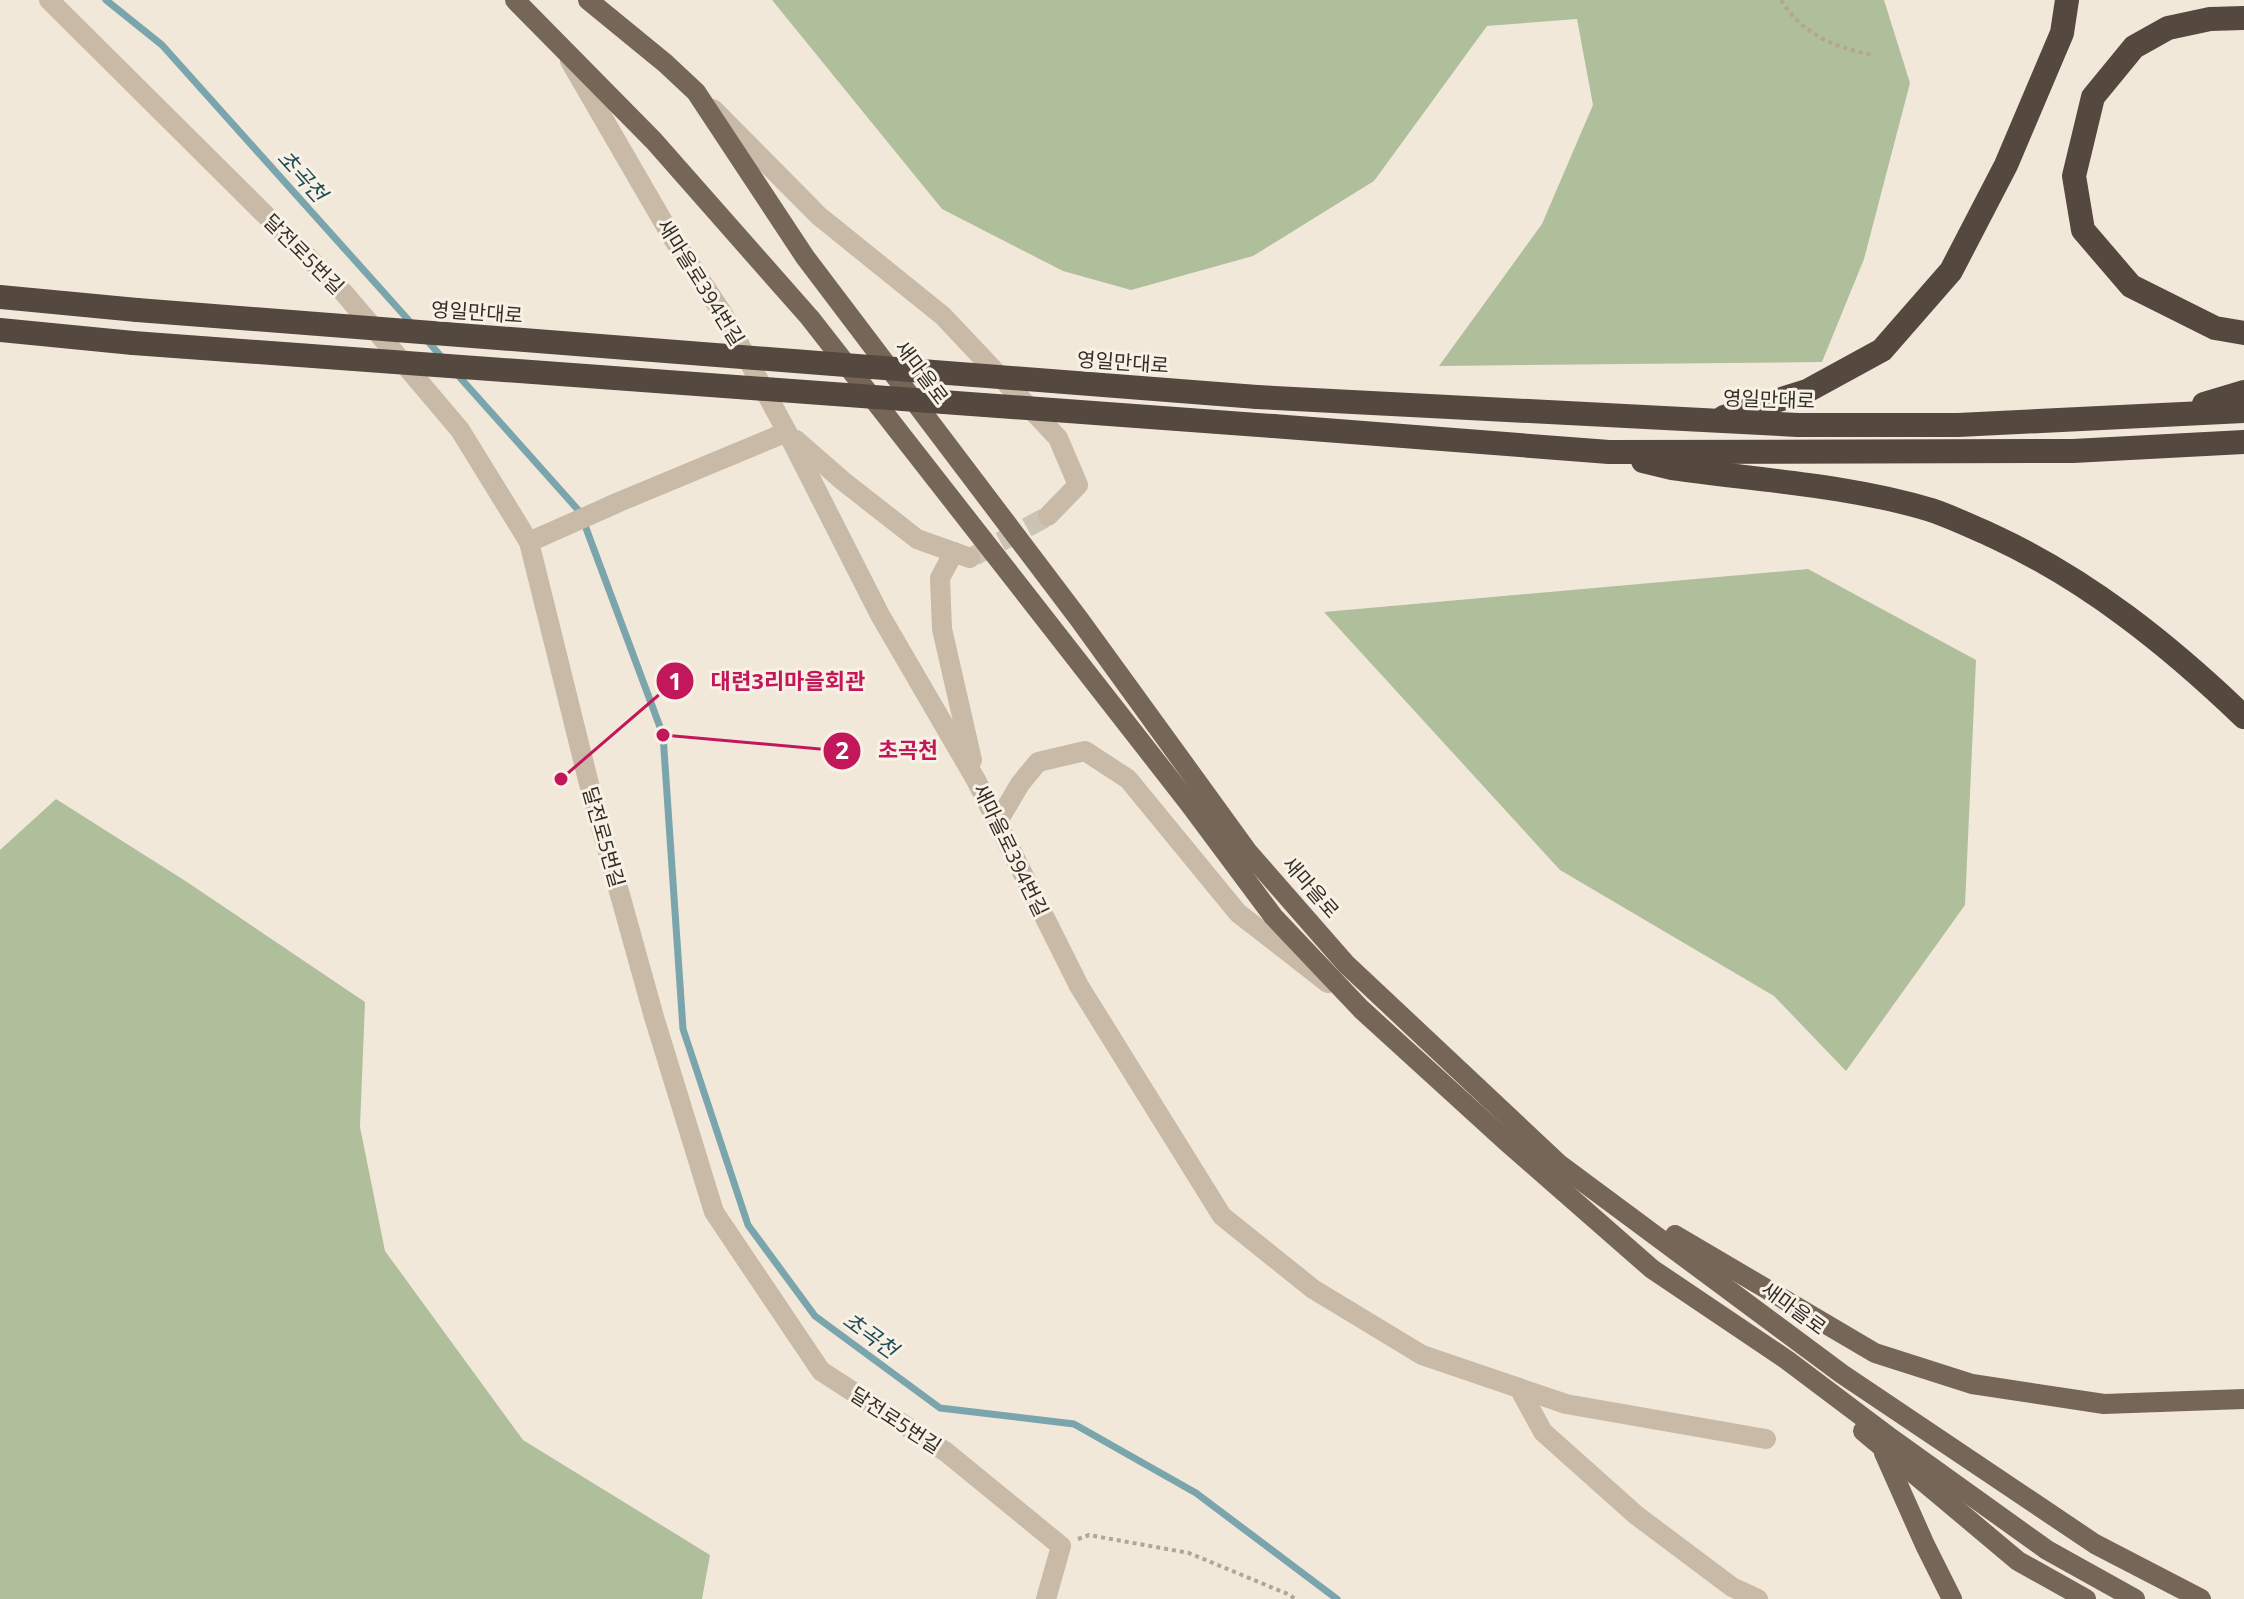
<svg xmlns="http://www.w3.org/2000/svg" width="2244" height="1599" font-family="'Open Sans','Noto Sans KR',sans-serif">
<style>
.green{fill:#afbf9b}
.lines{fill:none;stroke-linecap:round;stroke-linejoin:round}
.stream{stroke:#7aa5ad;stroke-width:7}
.minor-tunnel{stroke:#cbc3b6;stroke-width:20;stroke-dasharray:20 10;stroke-linecap:butt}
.path{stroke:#b4a491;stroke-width:4;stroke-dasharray:4 4;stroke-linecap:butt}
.minor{stroke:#c8baa6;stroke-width:20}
.major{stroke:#766658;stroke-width:20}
.highway{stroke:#55483e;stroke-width:24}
.highway-bridge{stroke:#55483e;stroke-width:24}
.labels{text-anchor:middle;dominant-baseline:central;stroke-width:6;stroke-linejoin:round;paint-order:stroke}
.street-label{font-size:20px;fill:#352d27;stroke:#f8f2e6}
.water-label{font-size:22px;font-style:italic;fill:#1e4b55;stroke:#f8f2e6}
.leader{fill:none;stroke:#c2185b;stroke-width:3}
.callout-dot{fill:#c2185b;stroke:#f8f2e6;stroke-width:3}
.mark-label{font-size:24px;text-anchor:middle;font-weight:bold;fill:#fff}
.callout-label{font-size:22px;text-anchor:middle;font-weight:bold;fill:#c2185b;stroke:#f8f2e6;stroke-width:6;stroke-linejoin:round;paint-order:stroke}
</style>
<rect width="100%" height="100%" fill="#f1e8da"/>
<g class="green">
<polygon points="772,0 1884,0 1910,83 1864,259 1822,362 1439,366 1542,224 1593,105 1577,19 1487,26 1374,181 1253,256 1131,290 1063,271 942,209"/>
<polygon points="1808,569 1976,660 1965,905 1846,1071 1774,996 1560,870 1324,612"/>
<polygon points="56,799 187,882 365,1002 360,1127 385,1251 523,1440 710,1555 702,1599 0,1599 0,850"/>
</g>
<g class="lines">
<g class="stream">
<polyline points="106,0 162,45 412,324"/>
<polyline points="426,339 444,360"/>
<polyline points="455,372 580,512 663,735 683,1029 748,1225 815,1316 940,1408 1074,1424 1196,1493 1337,1599"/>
</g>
<polyline class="minor-tunnel" points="974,556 1048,516"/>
<g class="path">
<path d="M1781 0C1802 34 1834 47 1872 55"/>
<polyline points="1078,1539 1089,1535 1189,1553 1290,1595 1295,1599"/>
</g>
<g class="minor">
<polyline points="49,0 344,293 460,430 529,542 588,780 654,1017 714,1212 821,1371 946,1452 1061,1546 1046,1599"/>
<polyline points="570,61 672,237 723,314 787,432 880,615 976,780 1079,986 1222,1216 1313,1289 1422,1355 1566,1404 1766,1439"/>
<polyline points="713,109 819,216 943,316 1058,438 1078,485 1048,516"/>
<polyline points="796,440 843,481 917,539 970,558"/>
<polyline points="529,542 619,502 787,432"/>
<polyline points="954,552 940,578 942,629 972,760"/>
<polyline points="997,823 1020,784 1038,762 1085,751 1128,779 1238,913 1328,983"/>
<polyline points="1519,1388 1543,1432 1636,1515 1732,1587 1758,1599"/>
</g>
<g class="major">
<polyline points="515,0 654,141 810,318 1188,802 1273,916 1361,1009 1507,1142 1652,1269 1787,1360 1892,1439 2047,1550 2135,1599"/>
<polyline points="588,0 665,63 696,92 805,257 1079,619 1248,852 1346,964 1559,1164 1842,1374 2095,1544 2201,1599"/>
<polyline points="1675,1235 1875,1353 1972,1384 2104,1404 2244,1399"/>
<polyline points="1863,1431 2018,1561 2086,1599"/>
<polyline points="1884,1453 1925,1545 1952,1599"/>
</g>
<g class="highway">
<polyline points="2244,18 2210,19 2168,28 2134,47 2093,97 2074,176 2083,230 2131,286 2215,328 2244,333"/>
<polyline points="0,297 137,310"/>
<polyline points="0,330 133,343"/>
<polyline points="1257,397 1798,425 1958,425 2244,411"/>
<polyline points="2204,404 2244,392"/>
<polyline points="1724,417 1807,391 1882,350 1951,271 2006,165 2062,33 2067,0"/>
<polyline points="1273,426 1609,452 2073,451 2244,442"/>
<path d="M1643 461 1672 468C1757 480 1849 485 1931 510 1952 517 1973 527 1993 536 2088 580 2169 645 2244 717"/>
</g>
<g class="highway-bridge">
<polyline points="137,310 1257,397"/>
<polyline points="133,343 1273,426"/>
</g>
</g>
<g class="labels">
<g class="street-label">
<text transform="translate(304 254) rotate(45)">달전로5번길</text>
<text transform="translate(701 282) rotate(58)">새마을로394번길</text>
<text transform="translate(477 312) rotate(4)">영일만대로</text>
<text transform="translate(1123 362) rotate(4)">영일만대로</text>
<text transform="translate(922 372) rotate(53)">새마을로</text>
<text transform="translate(1769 399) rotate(2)">영일만대로</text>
<text transform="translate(604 837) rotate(74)">달전로5번길</text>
<text transform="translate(1011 850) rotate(64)">새마을로394번길</text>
<text transform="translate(1311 887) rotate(49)">새마을로</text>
<text transform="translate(1794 1308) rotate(36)">새마을로</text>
<text transform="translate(896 1420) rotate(33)">달전로5번길</text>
</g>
<g class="water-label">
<text transform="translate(303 175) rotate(48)">초곡천</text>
<text transform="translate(871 1334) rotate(36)">초곡천</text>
</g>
</g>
<path class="leader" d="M561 779L675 681M663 735L842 751"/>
<g class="callout-dot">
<circle cx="561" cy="779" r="8"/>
<circle cx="663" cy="735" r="8"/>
<circle cx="675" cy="681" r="20"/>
<circle cx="842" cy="751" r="20"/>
</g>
<g class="mark-label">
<text x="675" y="690">1</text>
<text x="842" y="759">2</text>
</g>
<g class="callout-label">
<text x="788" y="689">대련3리마을회관</text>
<text x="908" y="758">초곡천</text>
</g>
</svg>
